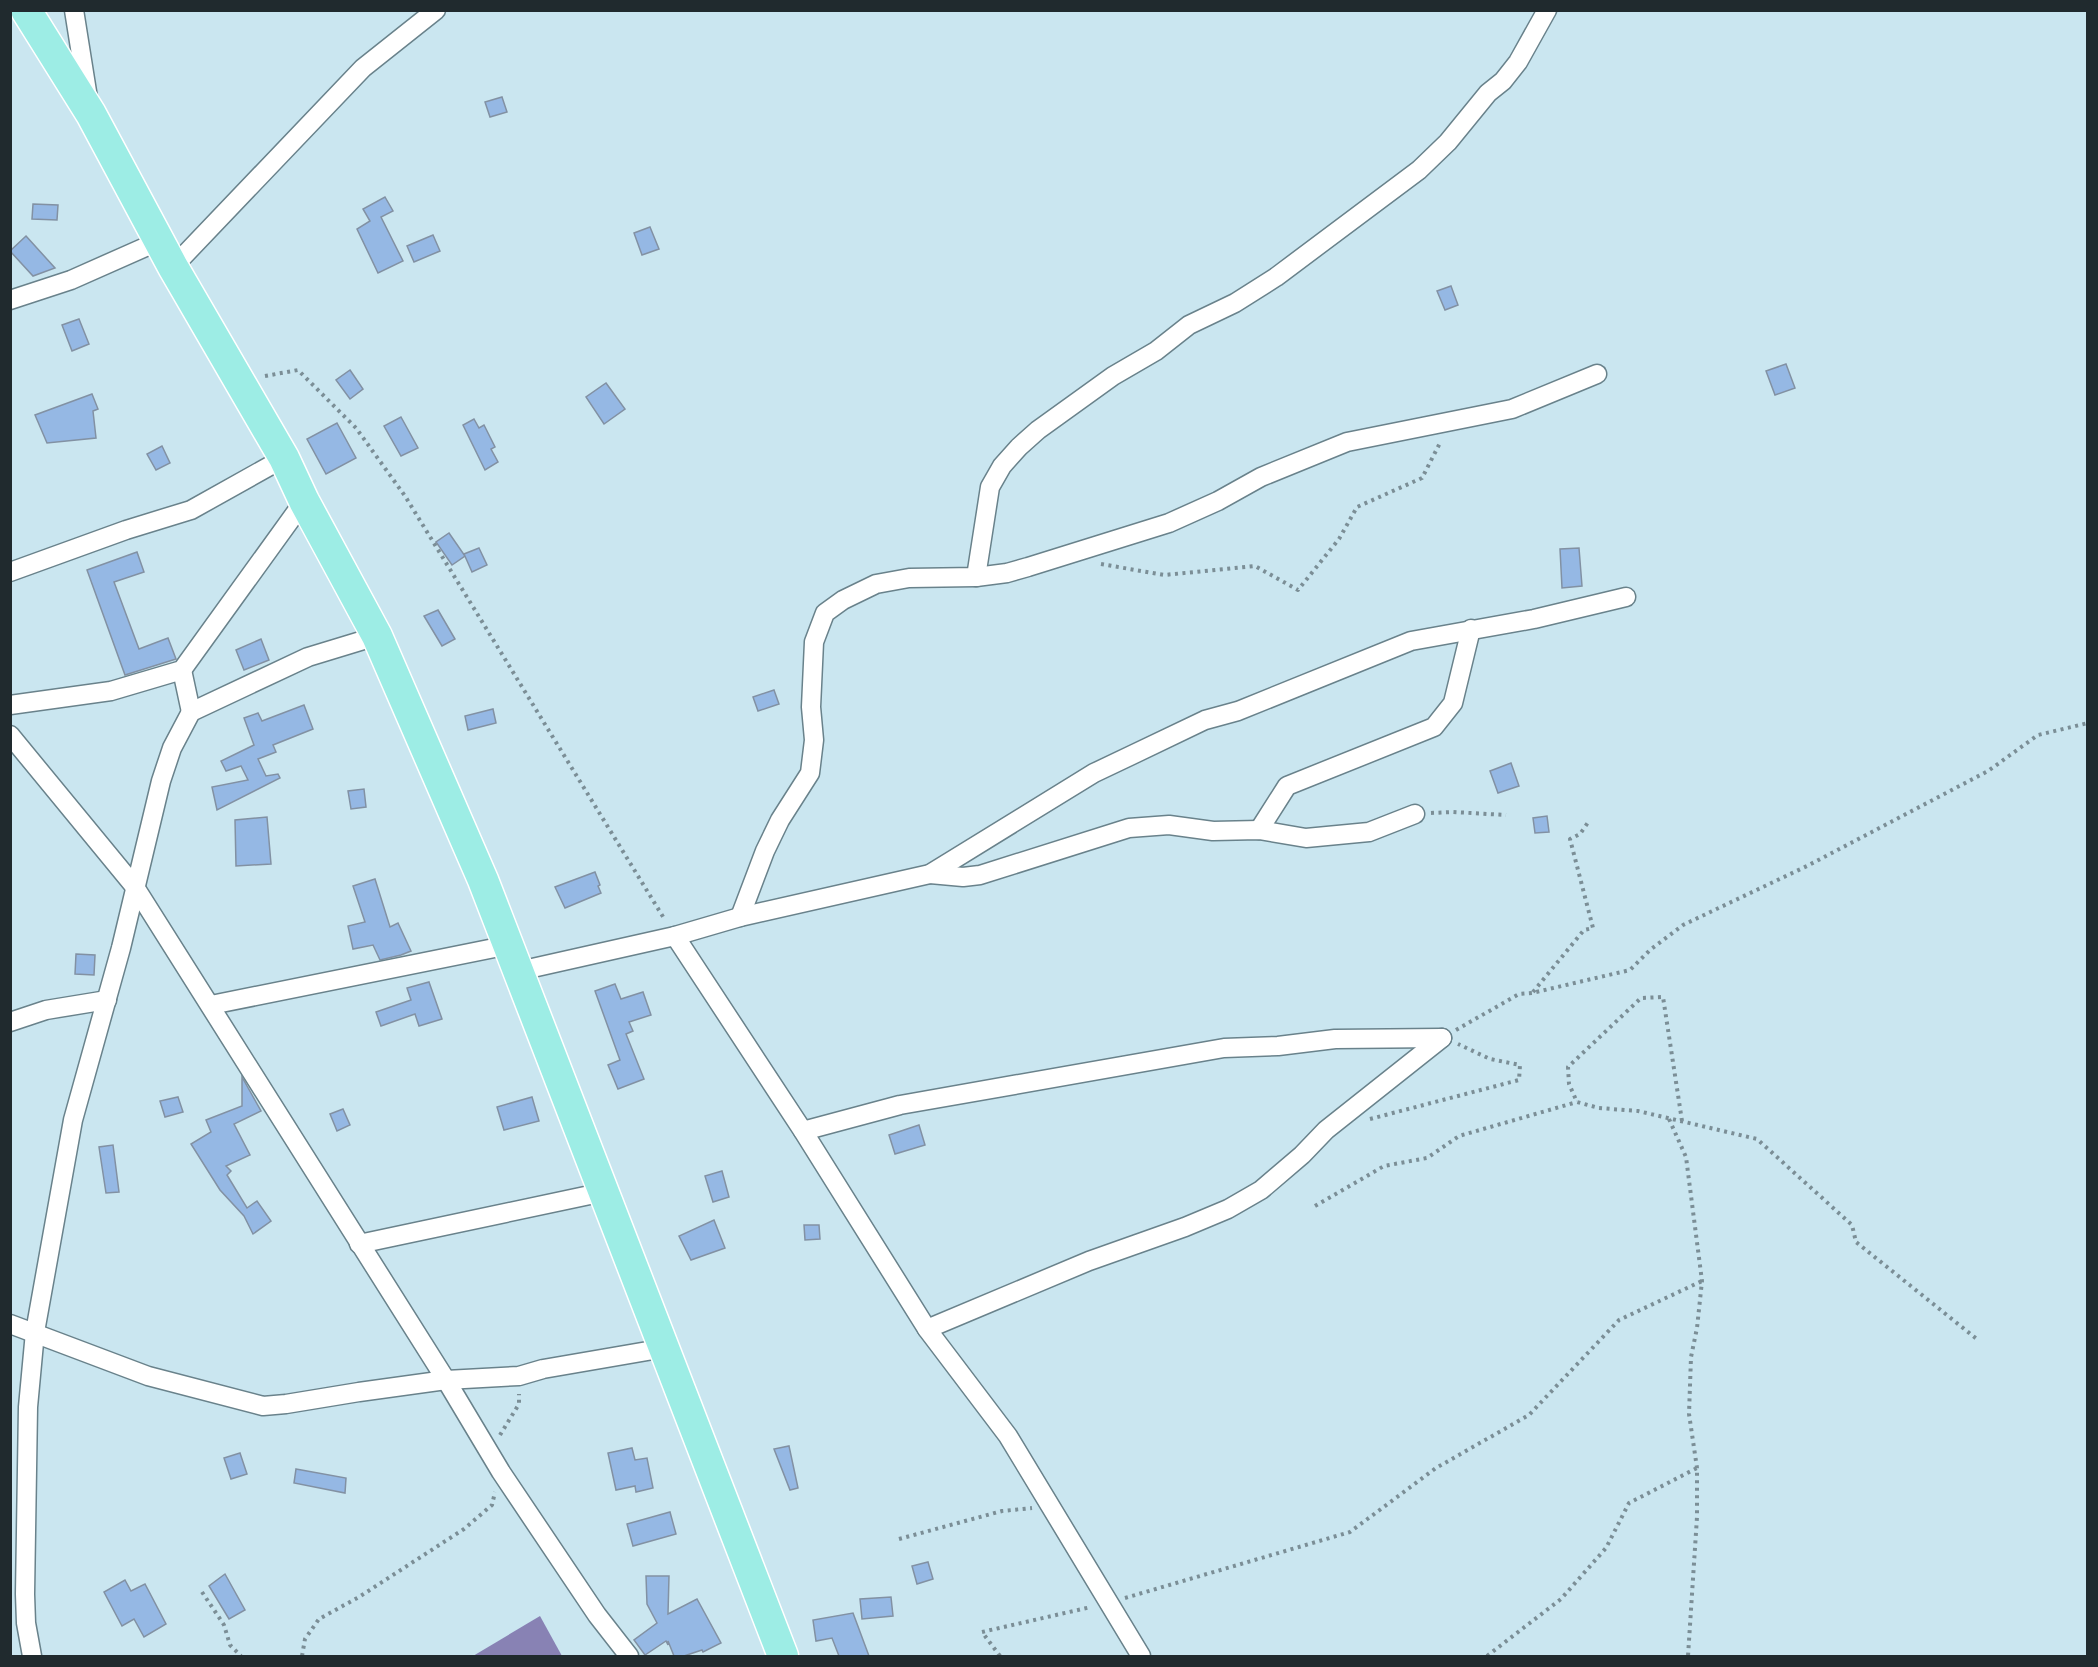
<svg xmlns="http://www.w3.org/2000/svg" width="2098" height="1667" font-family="'Public Sans',sans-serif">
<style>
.water{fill:#8882b4}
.building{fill:#95b8e4;stroke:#8291a3;stroke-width:1.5}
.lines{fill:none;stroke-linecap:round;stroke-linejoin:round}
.minor-casing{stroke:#69828b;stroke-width:21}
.primary-casing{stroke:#fff;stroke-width:33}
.path{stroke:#7b8e96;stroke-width:4;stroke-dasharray:3 4.5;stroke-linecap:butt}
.minor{stroke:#fff;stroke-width:18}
.primary{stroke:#9dede5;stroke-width:30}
</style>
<rect width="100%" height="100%" fill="#cae6f0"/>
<polygon class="water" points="540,1616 562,1656 473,1656"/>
<g class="building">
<polygon points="502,97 507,112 490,117 485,102"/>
<polygon points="385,197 393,211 381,217 403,261 378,273 357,229 370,221 363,209"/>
<polygon points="33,204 58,205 57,220 32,219"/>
<polygon points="650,227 659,249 642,255 634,233"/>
<polygon points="433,235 440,251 414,262 407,246"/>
<polygon points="26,236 55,268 33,276 10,251"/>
<polygon points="1451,286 1458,305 1445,310 1437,291"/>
<polygon points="79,319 89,344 72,351 62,325"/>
<polygon points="1786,364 1795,388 1775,395 1766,371"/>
<polygon points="350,370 363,389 350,399 336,380"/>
<polygon points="606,383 625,409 604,424 586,397"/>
<polygon points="92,394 98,409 93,411 96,438 47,443 35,415"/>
<polygon points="401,417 418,448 401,456 384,426"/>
<polygon points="474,419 479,428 484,425 495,447 491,449 498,462 485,470 463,425"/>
<polygon points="337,423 356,458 326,474 307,439"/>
<polygon points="162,446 170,463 156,470 147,454"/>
<polygon points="449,533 465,556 452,565 436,542"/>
<polygon points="479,548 487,565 472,572 464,554"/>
<polygon points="1579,548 1582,586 1562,588 1560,549"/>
<polygon points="137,552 144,572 114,582 139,649 168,638 176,659 125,675 87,570"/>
<polygon points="438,610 455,639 442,646 424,616"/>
<polygon points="261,639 269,660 244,670 236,650"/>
<polygon points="774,690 779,704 758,711 753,697"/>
<polygon points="304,705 313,729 273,745 276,752 258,759 266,776 278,774 280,778 217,810 212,787 248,780 241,766 226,771 221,761 254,745 244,718 258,713 262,721"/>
<polygon points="493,709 496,723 468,730 465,716"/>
<polygon points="1511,763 1519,786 1498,793 1490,771"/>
<polygon points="364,789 366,807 351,809 348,791"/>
<polygon points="1547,816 1549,832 1535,833 1533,818"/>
<polygon points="267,817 271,864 236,866 235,820"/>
<polygon points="595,872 600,885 598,886 601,893 565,908 555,887"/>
<polygon points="375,879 390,927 398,923 411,951 401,955 380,960 373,945 353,949 348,926 365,922 353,886"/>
<polygon points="76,954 95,955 94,975 75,974"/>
<polygon points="429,982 442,1019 419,1026 415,1014 381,1026 376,1012 411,1000 407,988"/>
<polygon points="615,984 621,999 643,992 651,1015 629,1022 633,1031 626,1034 644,1079 618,1089 608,1065 620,1060 595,991"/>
<polygon points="242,1077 261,1111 234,1124 250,1155 226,1166 231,1171 227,1175 247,1208 257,1201 271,1221 253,1234 244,1216 220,1190 191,1144 211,1132 206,1120 242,1106"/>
<polygon points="178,1097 183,1112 165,1117 160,1101"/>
<polygon points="532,1097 539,1121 504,1130 497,1107"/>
<polygon points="343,1109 350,1125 337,1131 330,1114"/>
<polygon points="919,1125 925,1145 895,1154 889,1135"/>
<polygon points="113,1145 119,1192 106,1193 99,1147"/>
<polygon points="722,1171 729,1197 713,1202 705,1176"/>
<polygon points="714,1220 725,1248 691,1260 679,1236"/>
<polygon points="804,1225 819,1225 820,1239 805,1240"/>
<polygon points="789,1446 798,1488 790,1490 774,1449"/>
<polygon points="632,1448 635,1460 647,1458 653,1488 636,1492 635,1486 616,1490 608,1453"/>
<polygon points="240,1453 247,1474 231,1479 224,1458"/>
<polygon points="296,1469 346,1478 345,1493 294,1483"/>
<polygon points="670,1512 676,1534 633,1546 627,1524"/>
<polygon points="928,1562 933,1579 917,1584 912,1566"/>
<polygon points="225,1574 245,1610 229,1619 209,1586"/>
<polygon points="646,1576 669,1576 668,1614 697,1599 721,1643 703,1652 702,1650 684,1656 674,1656 668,1641 668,1645 666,1641 645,1655 634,1640 657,1623 647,1604"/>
<polygon points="125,1580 131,1591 145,1584 166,1624 144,1637 134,1619 122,1626 104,1592"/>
<polygon points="891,1597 893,1616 862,1619 860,1599"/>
<polygon points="853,1613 869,1656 839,1656 832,1638 816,1641 813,1620"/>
</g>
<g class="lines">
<defs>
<g id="minor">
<polyline points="74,10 88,98"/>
<polyline points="173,267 363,68 436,10"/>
<polyline points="10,300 71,280 159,241"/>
<polyline points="10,572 126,530 191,510 284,458"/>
<polyline points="976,577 1007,573 1028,567 1169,523 1218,501 1261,477 1347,442 1512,409 1597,374"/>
<polyline points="182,670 191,712"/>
<polyline points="10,705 111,691 182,670 304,501"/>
<polyline points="10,735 135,887 446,1380 501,1472 597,1615 629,1656"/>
<polyline points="1259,830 1287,786 1434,727 1453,703 1471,629"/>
<polyline points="930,874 963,877 980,875 1129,828 1169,825 1213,831 1259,830 1306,838 1369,832 1415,814"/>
<polyline points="740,917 765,851 780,820 810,773 814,740 811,707 814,642 825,613 843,600 876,584 909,578 976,577 990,487 1002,466 1019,447 1038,430 1113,376 1156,351 1189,325 1235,303 1276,277 1419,170 1448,142 1488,93 1503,81 1518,62 1547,10"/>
<polyline points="675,936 740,917 930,874 1094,773 1134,754 1205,720 1238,711 1411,641 1534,619 1626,597"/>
<polyline points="519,971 675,936 803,1131 927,1329 1008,1436 1141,1656"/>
<polyline points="211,1005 509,945"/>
<polyline points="10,1022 46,1010 107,1000"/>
<polyline points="803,1131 900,1105 1224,1048 1278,1046 1335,1039 1442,1038"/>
<polyline points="359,1244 604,1192"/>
<polyline points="10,1324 148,1376 263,1406 286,1404 359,1392 446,1380 519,1376 543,1369 665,1348"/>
<polyline points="927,1329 1089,1261 1185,1227 1228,1209 1261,1190 1302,1155 1326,1130 1442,1038"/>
<polyline points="32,1656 26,1623 25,1594 28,1407 35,1332 73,1120 121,948 161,781 172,748 191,712 308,657 377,636"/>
</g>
<polyline id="primary" points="26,10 91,114 173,267 284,458 304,501 377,636 483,880 783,1656"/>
</defs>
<use href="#minor" class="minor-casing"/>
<use href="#primary" class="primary-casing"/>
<g class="path">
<polyline points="265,376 298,370 356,428 405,496 665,920"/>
<polyline points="1101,564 1164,575 1255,566 1298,590 1339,539 1357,507 1422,478 1441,441"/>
<polyline points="1431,813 1453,812 1506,815"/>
<polyline points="1533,992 1584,930 1593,928 1570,839 1580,834 1589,821"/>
<polyline points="1456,1030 1519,994 1532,993 1630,970 1650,950 1683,925 1807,866 1988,771 2038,735 2088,723"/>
<polyline points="1370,1119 1519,1080 1520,1065 1490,1059 1458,1044"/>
<polyline points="1669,1119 1686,1157 1702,1281 1697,1328 1691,1357 1689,1414 1697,1468 1697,1517 1688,1656"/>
<polyline points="1682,1121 1663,997 1641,998 1568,1067 1569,1084 1577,1102 1599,1108 1638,1111 1757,1139 1852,1225 1856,1242 1978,1340"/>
<polyline points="1315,1206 1384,1166 1427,1158 1459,1136 1577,1102"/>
<polyline points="500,1435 519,1404 519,1394"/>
<polyline points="899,1539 1002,1511 1032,1508"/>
<polyline points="202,1592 224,1625 230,1645 241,1656"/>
<polyline points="1125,1598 1350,1532 1436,1468 1529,1415 1619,1320 1702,1281"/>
<polyline points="302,1656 305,1639 319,1619 359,1597 464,1529 492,1505 495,1492"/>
<polyline points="1000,1656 982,1632 1091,1607"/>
<polyline points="1487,1656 1561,1599 1606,1548 1629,1503 1697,1468"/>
</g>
<use href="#minor" class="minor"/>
<use href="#primary" class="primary"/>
</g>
<rect width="2098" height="1667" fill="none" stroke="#202a2e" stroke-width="24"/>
</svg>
